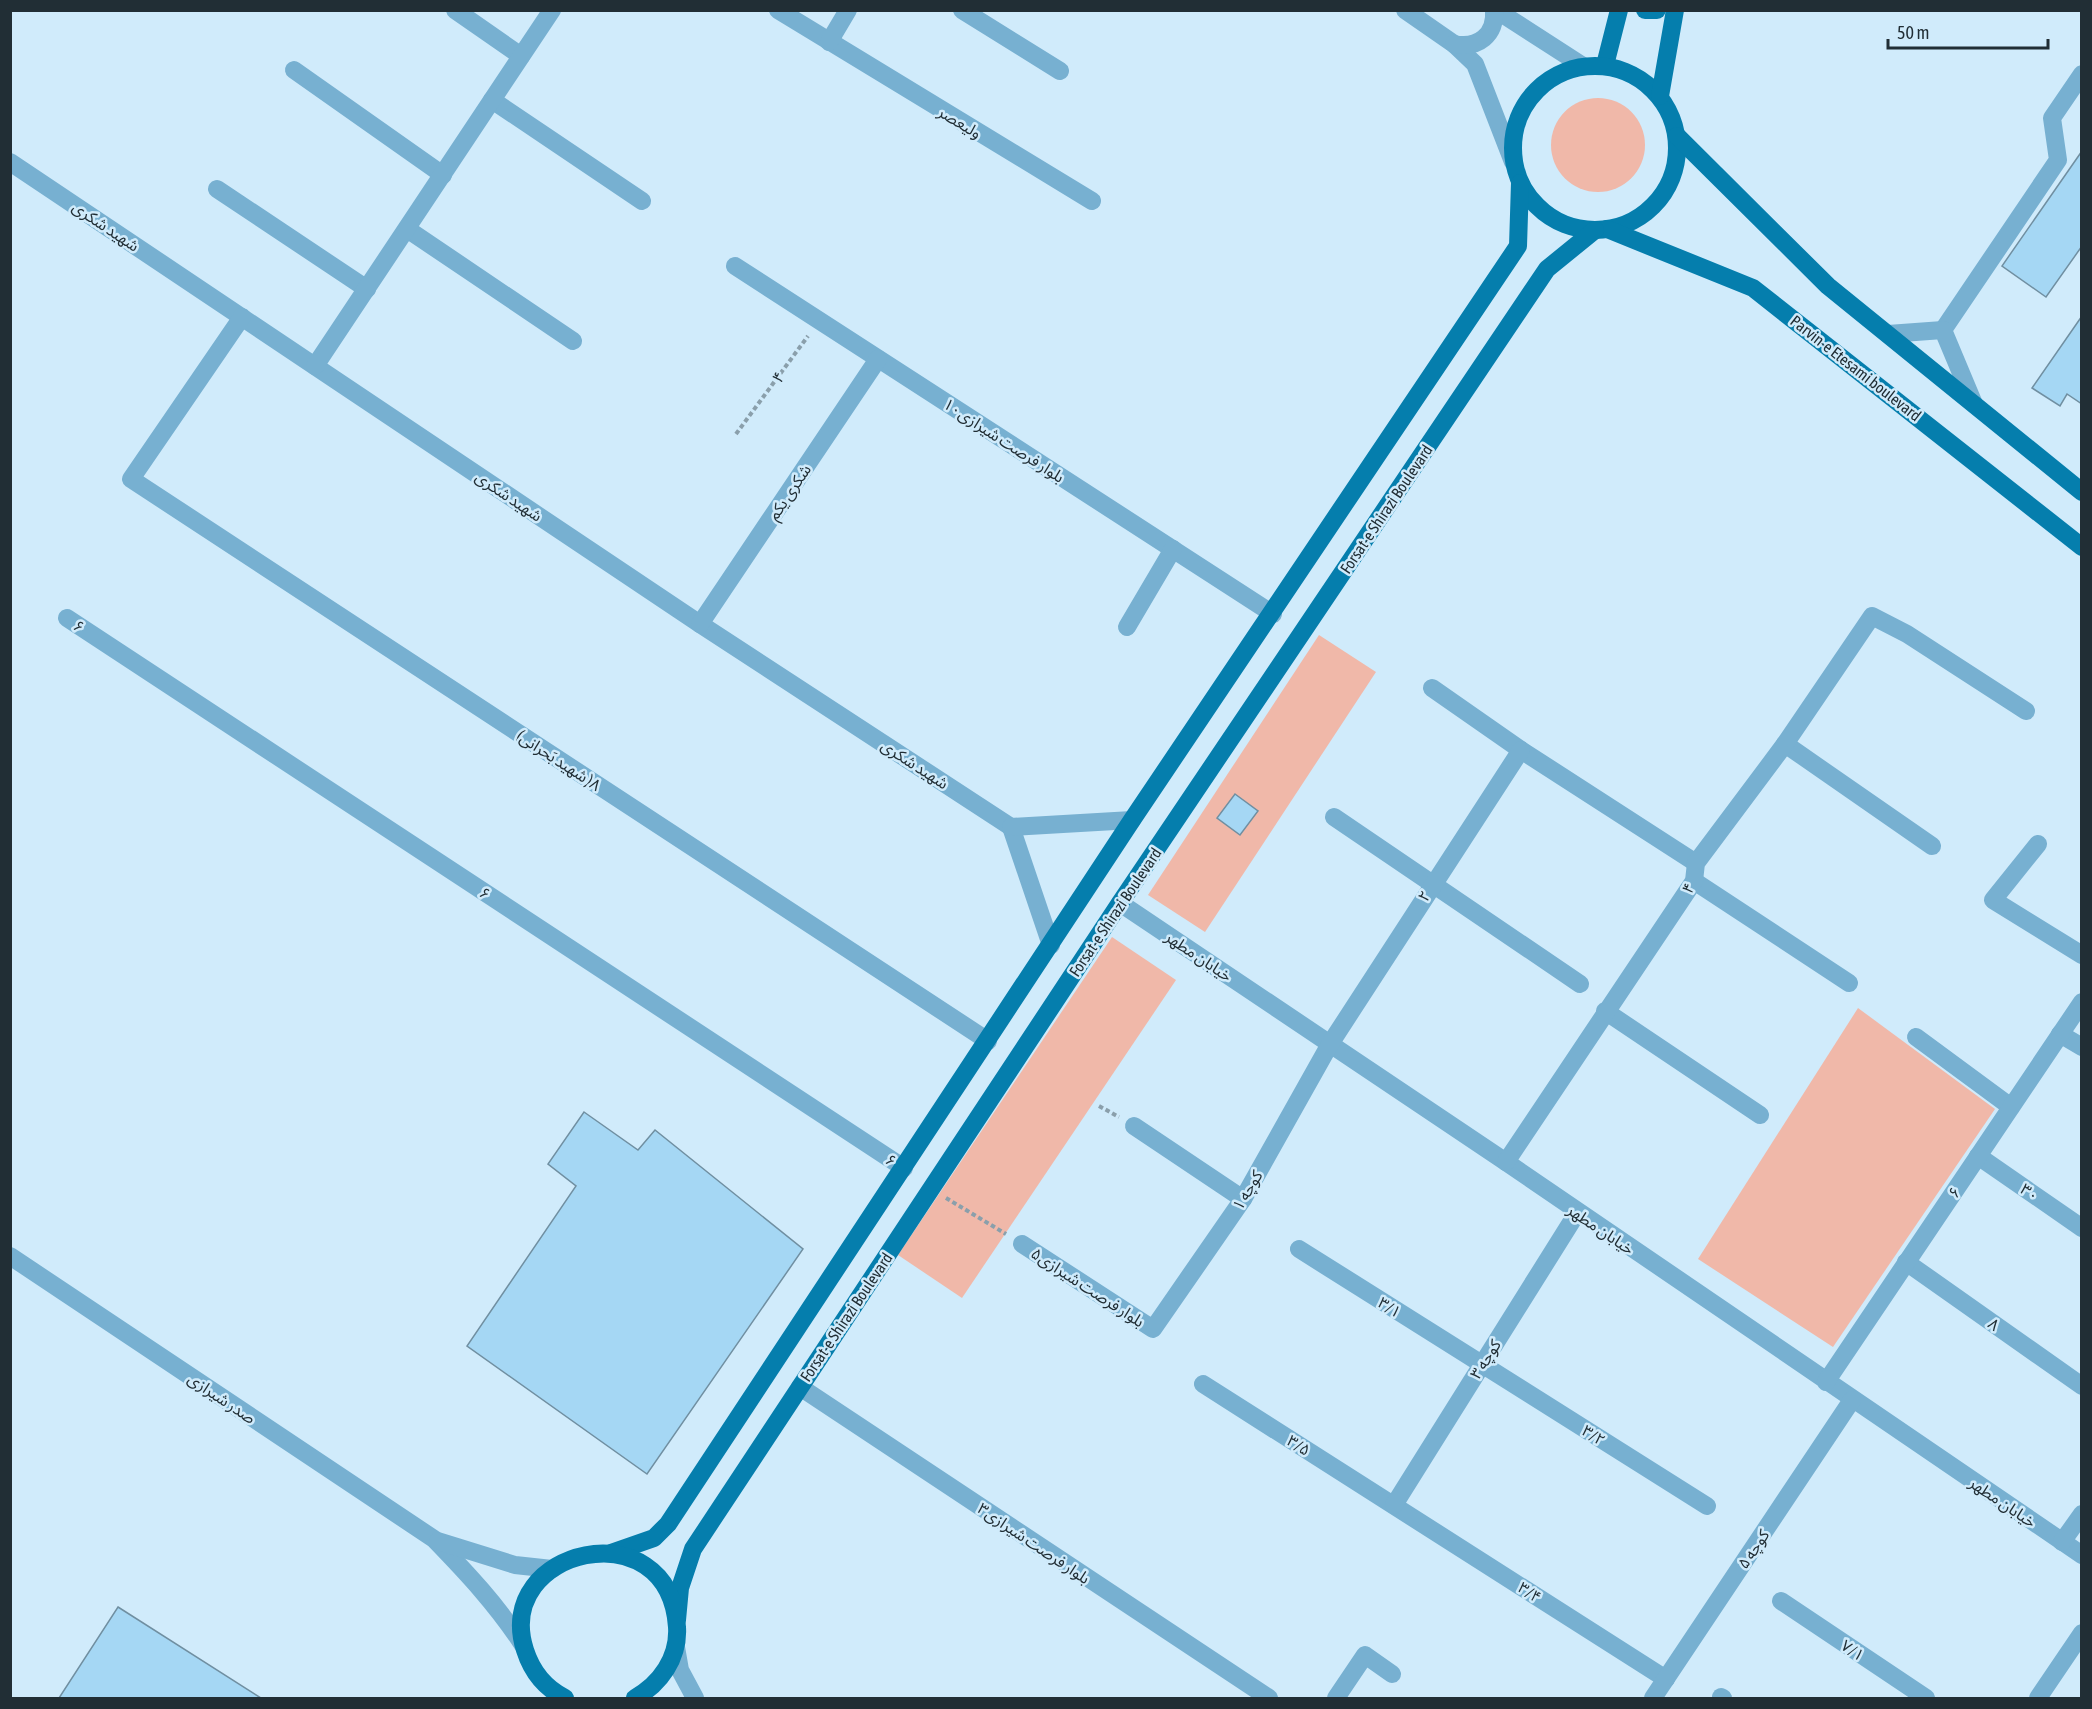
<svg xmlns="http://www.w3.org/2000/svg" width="2092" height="1709" font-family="'Asap Condensed','Noto Sans Arabic',sans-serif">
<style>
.green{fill:#f0b8a9}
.building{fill:#a5d7f4;stroke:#708fa1;stroke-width:1.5}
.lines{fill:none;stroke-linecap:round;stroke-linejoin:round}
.path{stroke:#8a9fab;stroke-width:4;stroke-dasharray:4.5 3;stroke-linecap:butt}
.minor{stroke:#77b0d1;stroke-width:18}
.major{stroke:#057ead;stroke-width:18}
.labels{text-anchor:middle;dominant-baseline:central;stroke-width:5;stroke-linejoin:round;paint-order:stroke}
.street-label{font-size:16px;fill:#212e35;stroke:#d0ebfb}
</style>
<rect width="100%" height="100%" fill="#d0ebfb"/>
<g class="green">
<circle cx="1598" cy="145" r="47"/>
<polygon points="1319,635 1376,672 1205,932 1148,895"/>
<polygon points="1112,937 1176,980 962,1298 898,1255"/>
<polygon points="1858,1008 1995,1109 1833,1347 1698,1259"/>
</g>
<g class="building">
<polygon points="2082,151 2082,246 2046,297 2002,266"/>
<polygon points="2082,316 2082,404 2067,394 2060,406 2032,388"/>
<polygon points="1235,794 1258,811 1240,835 1217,818"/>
<polygon points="584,1112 638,1150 655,1130 803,1249 647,1474 467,1346 576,1186 548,1164"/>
<polygon points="118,1607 261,1698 59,1698"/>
</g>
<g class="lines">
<g class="path">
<polyline points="736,434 808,336"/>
<polyline points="1099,1106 1119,1117"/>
<polyline points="946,1198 1006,1234"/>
</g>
<g class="minor">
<polyline points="455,10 521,56"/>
<polyline points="778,10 1092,201"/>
<polyline points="962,10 1060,71"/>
<polyline points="1405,10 1454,44 1475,64 1513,162"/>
<polyline points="1496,10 1583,66"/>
<polyline points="829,42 848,10"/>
<path d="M1454 44C1478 49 1496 35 1494 10"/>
<polyline points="294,70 443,175"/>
<polyline points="492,100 642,201"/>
<polyline points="10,162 700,624 1011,827"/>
<polyline points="217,189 367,289"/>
<polyline points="407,229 573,341"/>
<polyline points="735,266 1273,614"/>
<polyline points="242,317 131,479 988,1041"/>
<polyline points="1943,330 2058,160 2052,118 2082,74"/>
<polyline points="1888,334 1943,330 1974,404"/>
<polyline points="315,366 552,10"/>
<polyline points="67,618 904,1168"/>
<polyline points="700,624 878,359"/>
<polyline points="1127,627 1173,549"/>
<polyline points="1432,688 1521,750 1696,863"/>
<polyline points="1785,744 1932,846"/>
<polyline points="1334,817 1580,984"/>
<polyline points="1011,827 1051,945"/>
<polyline points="1011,827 1132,820"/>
<polyline points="2038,844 1993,900 2082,955"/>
<polyline points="1694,881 1849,983"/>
<polyline points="1120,903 1506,1162 2082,1555"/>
<polyline points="1605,1011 1760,1115"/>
<polyline points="2060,1034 2082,1047"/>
<polyline points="1916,1037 2011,1107"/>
<polyline points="1134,1126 1243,1199"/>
<polyline points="1978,1156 2082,1228"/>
<polyline points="1506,1162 1694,881 1696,863 1785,744 1872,616 1907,634 2026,711"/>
<polyline points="1022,1244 1153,1329 1243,1199 1330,1044 1521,750"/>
<polyline points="1299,1249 1707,1506"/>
<path d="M10 1256 434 1539C467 1573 497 1605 523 1645"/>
<polyline points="1906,1262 2082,1386"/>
<polyline points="1826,1382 2082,1002"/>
<polyline points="1203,1384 1666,1679"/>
<polyline points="800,1387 1269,1698"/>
<polyline points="1394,1505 1577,1213"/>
<polyline points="438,1541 515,1565 552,1569"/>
<polyline points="2062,1542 2082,1514"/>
<polyline points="1781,1601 1926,1698"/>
<polyline points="676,1647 680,1670 695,1698"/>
<polyline points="1721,1697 1723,1698"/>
<polyline points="1336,1698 1365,1655 1392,1674"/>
<polyline points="1653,1698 1852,1400"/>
<polyline points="2038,1698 2082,1633"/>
</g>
<g class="major">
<polyline points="1645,10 1657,10"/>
<polyline points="1605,65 1619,10"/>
<circle cx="1595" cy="148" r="82"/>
<polyline points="1660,96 1675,10"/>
<polyline points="1677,136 1828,286 2082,492"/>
<polyline points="1607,229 1753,288 2082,547"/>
<polyline points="611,1553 654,1538 668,1524 1132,820 1518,246 1520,183"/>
<polyline points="677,1620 680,1588 693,1549 1120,903 1547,269 1595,230"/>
<path d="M565 1698C545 1688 532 1672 525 1650 492 1548 669 1507 677 1627 679 1658 660 1684 635 1698"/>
</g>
</g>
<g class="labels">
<g class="street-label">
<text transform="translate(960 122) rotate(31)">ولیعصر</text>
<text transform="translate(106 226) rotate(34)">شهید شکری</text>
<text transform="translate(1856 368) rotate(38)">Parvin-e Etesami boulevard</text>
<text transform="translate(778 377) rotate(-54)">۴</text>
<text transform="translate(1004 440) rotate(33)">بلوار فرصت شیرازی۱۰</text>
<text transform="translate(789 492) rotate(-56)">شکری یکم</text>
<text transform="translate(509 496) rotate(34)">شهید شکری</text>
<text transform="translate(1386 509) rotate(-56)">Forsat-e Shirazi Boulevard</text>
<text transform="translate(79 626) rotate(33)">۶</text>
<text transform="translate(559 760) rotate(33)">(شهید بَحرانی )۸</text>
<text transform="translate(915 764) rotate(33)">شهید شکری</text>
<text transform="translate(1688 888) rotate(-60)">۴</text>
<text transform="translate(485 893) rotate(33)">۶</text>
<text transform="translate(1424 896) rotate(-57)">۲</text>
<text transform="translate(1115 912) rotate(-56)">Forsat-e Shirazi Boulevard</text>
<text transform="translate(1199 956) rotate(34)">خیابان مطهر</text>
<text transform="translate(891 1160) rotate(33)">۶</text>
<text transform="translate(1247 1190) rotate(-59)">کوچه ۱</text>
<text transform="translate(1954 1192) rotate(-56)">۶</text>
<text transform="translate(2030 1192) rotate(35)">۳۰</text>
<text transform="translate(1601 1229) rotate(34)">خیابان مطهر</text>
<text transform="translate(1088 1287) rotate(33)">بلوار فرصت شیرازی۵</text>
<text transform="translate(1390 1307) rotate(32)">۳/۱</text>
<text transform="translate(846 1317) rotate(-56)">Forsat-e Shirazi Boulevard</text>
<text transform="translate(1994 1324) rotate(35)">۸</text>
<text transform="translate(1485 1359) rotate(-58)">کوچه ۳</text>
<text transform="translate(222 1398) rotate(34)">صدر شیرازی</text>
<text transform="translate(1594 1435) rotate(32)">۳/۲</text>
<text transform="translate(1299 1445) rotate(32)">۳/۵</text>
<text transform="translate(2003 1502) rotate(34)">خیابان مطهر</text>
<text transform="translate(1034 1543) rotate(34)">۳بلوار فرصت شیرازی</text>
<text transform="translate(1753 1549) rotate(-56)">کوچه ۵</text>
<text transform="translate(1530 1592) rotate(33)">۳/۴</text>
<text transform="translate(1853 1650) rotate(34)">۷/۱</text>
</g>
</g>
<rect width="2092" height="1709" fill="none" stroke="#212e35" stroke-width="24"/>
<path d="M1888 39v9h160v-9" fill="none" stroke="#212e35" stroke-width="3"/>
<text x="1897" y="39" font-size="18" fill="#212e35" stroke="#d0ebfb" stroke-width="4.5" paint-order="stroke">50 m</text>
</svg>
